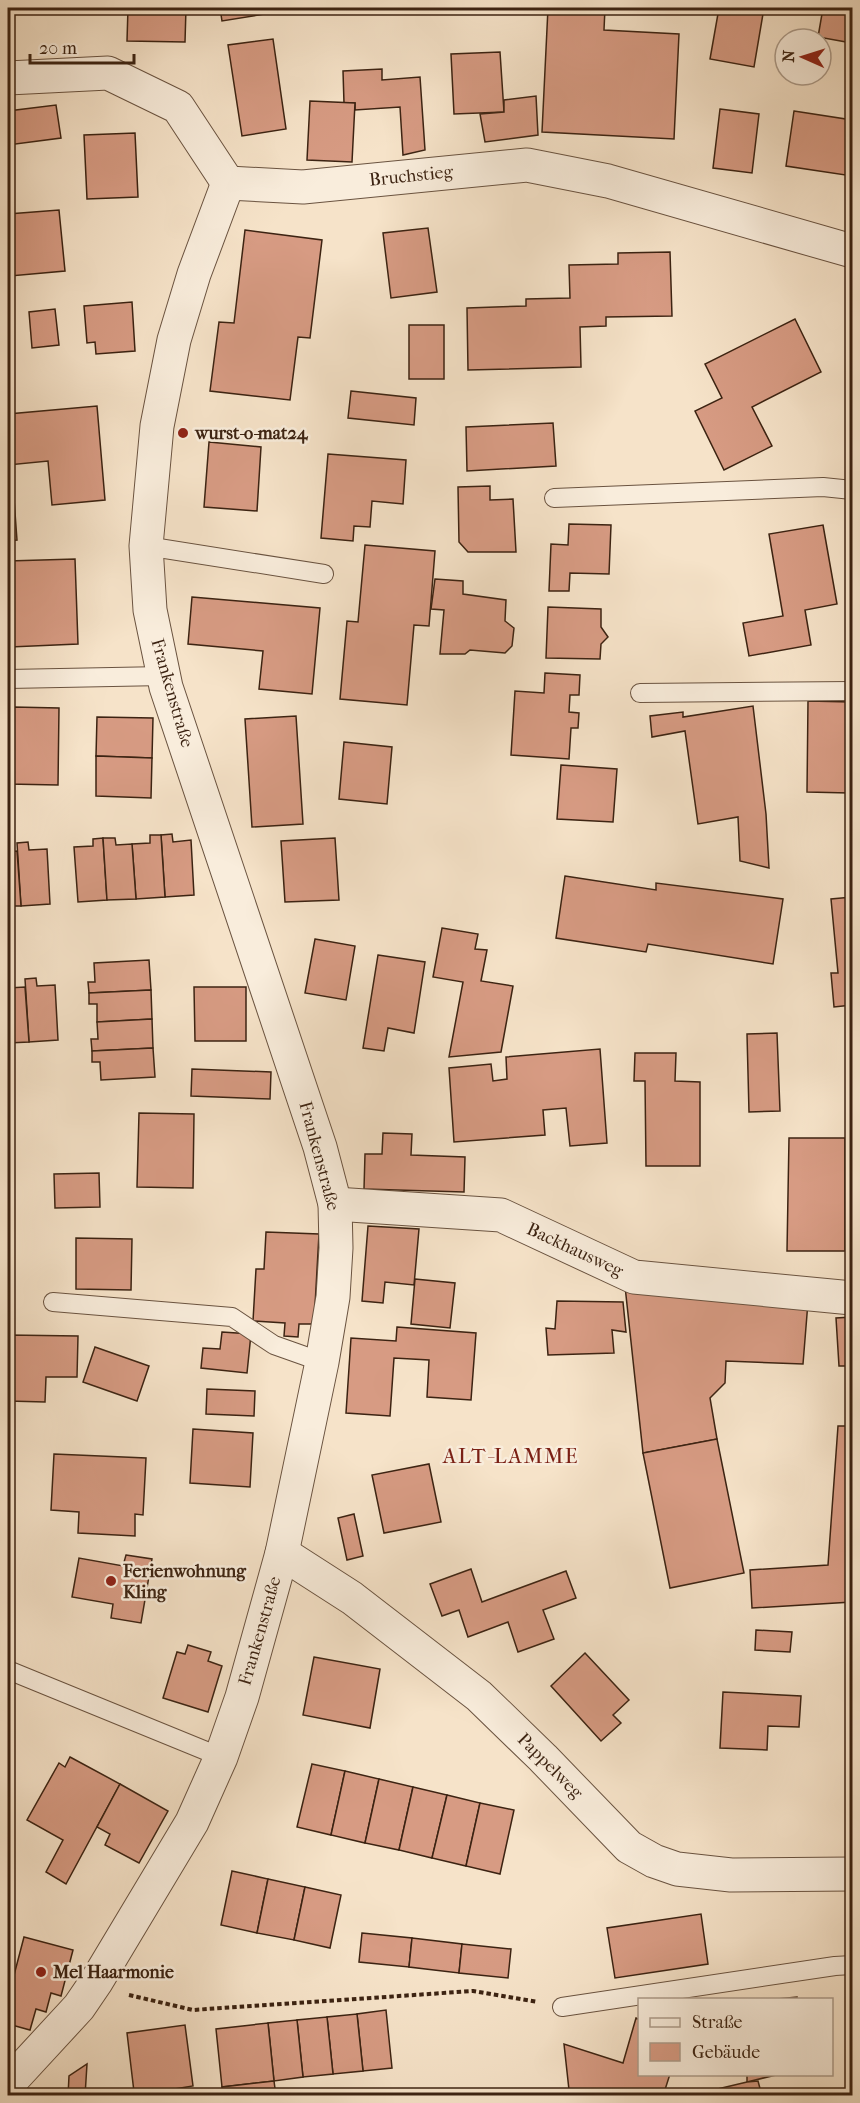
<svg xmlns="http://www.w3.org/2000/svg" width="860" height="2103" font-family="'IM FELL French Canon',serif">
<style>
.building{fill:#d79b83;stroke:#3c2312;stroke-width:1.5}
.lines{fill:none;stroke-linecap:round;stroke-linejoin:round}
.service-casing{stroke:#6a5340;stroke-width:20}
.minor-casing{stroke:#6a5340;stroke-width:35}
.path{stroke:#3c2312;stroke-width:4;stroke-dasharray:4.5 3;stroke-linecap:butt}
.service{stroke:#f9eddc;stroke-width:18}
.minor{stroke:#f9eddc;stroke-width:33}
.poi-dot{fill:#8f2418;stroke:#f9eddc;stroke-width:2}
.labels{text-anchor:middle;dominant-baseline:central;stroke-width:5;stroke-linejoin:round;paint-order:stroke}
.street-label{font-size:18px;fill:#3c2312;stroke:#f9eddc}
.poi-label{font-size:18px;font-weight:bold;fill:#3c2312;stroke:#f9eddc;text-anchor:start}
.quarter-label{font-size:21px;letter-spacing:1.5px;fill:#7a1f14;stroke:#f9eddc}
</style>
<rect width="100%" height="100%" fill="#f6e3c9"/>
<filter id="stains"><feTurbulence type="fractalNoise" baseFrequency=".00333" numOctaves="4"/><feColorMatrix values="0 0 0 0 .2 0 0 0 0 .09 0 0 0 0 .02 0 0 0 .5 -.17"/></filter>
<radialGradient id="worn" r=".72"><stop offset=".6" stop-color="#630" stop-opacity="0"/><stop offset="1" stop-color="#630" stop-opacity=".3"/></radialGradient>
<g class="building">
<polygon points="128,8 186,8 185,42 127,41"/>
<polygon points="220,8 282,8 283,11 222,21"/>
<polygon points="548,8 605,8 604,30 679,34 674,139 542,132"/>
<polygon points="719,8 764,8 754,67 710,59"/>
<polygon points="823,8 852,8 852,43 818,37"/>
<polygon points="273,39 286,129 242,136 228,45"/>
<polygon points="500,52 504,112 454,114 451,54"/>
<polygon points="382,69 382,80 420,77 425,150 403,155 400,107 355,110 355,103 344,103 343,71"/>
<polygon points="536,96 538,135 485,142 480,114 504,112 504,100"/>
<polygon points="310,101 355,103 352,162 307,160"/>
<polygon points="56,105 61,138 8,145 8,111"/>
<polygon points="720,109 759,114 752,173 713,168"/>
<polygon points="794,111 852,120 852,176 786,166"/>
<polygon points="135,133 138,197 87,199 84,135"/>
<polygon points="59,210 65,271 10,276 8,214"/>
<polygon points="428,228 437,292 391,298 383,233"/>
<polygon points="245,230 322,240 310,338 298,337 290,400 210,391 219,322 234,323"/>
<polygon points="670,252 672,316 606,317 606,326 580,327 581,367 468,370 467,308 526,306 526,299 570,298 569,265 618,264 618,253"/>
<polygon points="132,302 135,351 96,354 95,342 87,343 84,306"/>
<polygon points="55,309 59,345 32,348 29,312"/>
<polygon points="795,319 821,372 752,407 772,446 724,470 695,411 722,398 705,364"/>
<rect x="409" y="325" width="35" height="54"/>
<polygon points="351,391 416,398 414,425 348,418"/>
<polygon points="97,406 105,500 52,505 48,461 8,465 8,414"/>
<polygon points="553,423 556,466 467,471 466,427"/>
<polygon points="180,430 187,430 186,435 180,436"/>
<polygon points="209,442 261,447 257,511 204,507"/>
<polygon points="328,454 406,460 403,504 372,501 370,527 354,526 353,541 321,538"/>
<polygon points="490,486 490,500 513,499 516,552 468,552 459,542 458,487"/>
<polygon points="8,499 14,499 17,540 8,541"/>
<polygon points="569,524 611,525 609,574 570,573 569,591 549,591 551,544 568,545"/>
<polygon points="823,525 837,604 805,610 811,645 749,656 743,623 783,616 769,534"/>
<polygon points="365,545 435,551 429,626 414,625 407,705 340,699 347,621 358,622"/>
<polygon points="75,559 78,644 10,647 8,561"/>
<polygon points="435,579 463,581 463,594 506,600 505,621 514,628 512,646 505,653 470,650 465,654 440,654 444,610 431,609"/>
<polygon points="192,597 320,608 312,694 259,689 263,651 188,644"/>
<polygon points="548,607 601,609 601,627 608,637 601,644 600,659 546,658"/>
<polygon points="545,673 580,675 579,695 570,695 569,712 579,713 578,728 571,728 569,759 511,755 515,691 544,693"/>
<polygon points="808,701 851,702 849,793 807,792"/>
<polygon points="753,706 766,814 769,868 740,861 738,817 698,824 685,731 652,737 650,716 683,712 683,717"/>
<polygon points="13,707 59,708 58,785 8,784 8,725 13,725"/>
<polygon points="296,716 303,824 252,827 245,719"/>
<polygon points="97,717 153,718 152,758 96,756"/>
<polygon points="344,742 392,747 387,804 339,799"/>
<polygon points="96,756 152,758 151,798 96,796"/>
<polygon points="561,765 617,769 613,822 557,819"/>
<polygon points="172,834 173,842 191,840 194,895 165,897 161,835"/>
<polygon points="150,835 161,835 165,897 136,899 132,844 150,843"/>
<polygon points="103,838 107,900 78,902 74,847 93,846 93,839"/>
<polygon points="103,838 115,838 116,845 132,844 136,899 107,900"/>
<polygon points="335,838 339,900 285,902 281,841"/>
<polygon points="28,842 29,850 47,849 50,904 21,906 17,843"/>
<polygon points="17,851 21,906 8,906 8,852"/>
<polygon points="565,876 656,890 656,883 783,899 773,964 648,944 646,952 556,938"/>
<polygon points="852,897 852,1005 834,1007 831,973 838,973 831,899"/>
<polygon points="442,928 478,934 475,949 487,950 481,981 513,986 501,1052 449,1057 463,982 433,977"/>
<polygon points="315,939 355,946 346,1000 305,993"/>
<polygon points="378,955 425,962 414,1033 388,1028 384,1051 363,1048"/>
<polygon points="149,960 151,990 89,993 88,982 95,982 94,963"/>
<polygon points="36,978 37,986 55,985 58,1040 29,1042 25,979"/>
<polygon points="8,981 8,988 25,987 29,1042 8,1043"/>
<polygon points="194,987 246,987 246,1041 195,1041"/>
<polygon points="151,990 152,1019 97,1022 97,1004 89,1004 89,993"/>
<polygon points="152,1019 153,1048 92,1051 91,1039 98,1039 97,1022"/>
<polygon points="777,1033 780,1111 749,1112 747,1034"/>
<polygon points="153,1048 155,1077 101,1080 100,1062 92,1062 92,1051"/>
<polygon points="600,1049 607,1143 570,1146 566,1108 543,1110 545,1135 454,1142 449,1068 491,1064 493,1081 507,1079 506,1057"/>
<polygon points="635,1053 676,1053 675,1081 700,1082 700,1166 646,1166 645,1081 634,1081"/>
<polygon points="192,1069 271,1072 270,1099 191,1096"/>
<polygon points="139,1113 194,1114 193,1188 137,1187"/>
<polygon points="383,1133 412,1134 411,1155 465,1157 464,1192 364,1189 365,1154 382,1154"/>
<polygon points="789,1138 845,1138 845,1251 787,1251"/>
<polygon points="99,1173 100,1207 55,1208 54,1174"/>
<polygon points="368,1226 419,1229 414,1285 385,1282 383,1303 362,1301"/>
<polygon points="266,1232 319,1234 314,1324 299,1324 298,1337 284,1336 285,1323 253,1321 256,1269 264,1269"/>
<polygon points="76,1238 132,1239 131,1290 76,1289"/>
<polygon points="415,1279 455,1283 450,1328 411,1324"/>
<polygon points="625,1286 808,1302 803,1364 726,1361 725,1383 710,1398 717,1439 643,1453"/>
<polygon points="557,1301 623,1302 626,1332 612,1330 614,1353 548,1355 546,1328 555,1329"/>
<polygon points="852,1317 852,1366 839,1366 836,1318"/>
<polygon points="397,1327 476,1333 471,1400 427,1397 429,1360 394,1358 390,1416 346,1413 351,1338 396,1341"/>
<polygon points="222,1332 251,1334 247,1373 201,1368 203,1348 220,1349"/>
<polygon points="8,1335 78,1336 77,1377 46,1377 45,1402 8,1401"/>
<polygon points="95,1347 149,1366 137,1401 83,1382"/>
<polygon points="207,1389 255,1391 254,1416 206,1414"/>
<polygon points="838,1426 852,1426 852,1602 752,1608 750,1570 828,1565"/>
<polygon points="193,1429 253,1433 250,1487 190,1483"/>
<polygon points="717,1439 744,1573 670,1588 643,1453"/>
<polygon points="54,1454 146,1458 143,1515 135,1514 135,1536 78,1533 79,1512 51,1510"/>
<polygon points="429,1464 441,1522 384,1533 372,1475"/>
<polygon points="354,1514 363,1556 347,1560 338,1518"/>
<polygon points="126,1555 152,1559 141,1623 111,1618 113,1604 72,1597 79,1558 123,1566"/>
<polygon points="471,1569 482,1602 566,1571 576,1598 543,1610 554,1639 518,1652 508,1622 468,1637 459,1610 442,1616 430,1584"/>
<polygon points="756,1630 792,1632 790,1652 755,1650"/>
<polygon points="188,1645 211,1652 208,1661 222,1666 208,1712 163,1698 177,1652 185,1654"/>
<polygon points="585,1653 629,1700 613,1715 621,1723 601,1741 551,1686"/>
<polygon points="314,1657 380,1669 370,1728 303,1715"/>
<polygon points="723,1692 801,1696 799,1727 768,1726 767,1750 720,1748"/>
<polygon points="70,1757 120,1784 66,1884 46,1872 63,1840 27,1820 59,1763 65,1767"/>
<polygon points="312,1764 345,1771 331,1835 297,1827"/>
<polygon points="345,1771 379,1779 365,1843 331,1835"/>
<polygon points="379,1779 413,1787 399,1850 365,1843"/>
<polygon points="120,1784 168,1811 139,1863 105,1845 110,1834 97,1827"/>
<polygon points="413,1787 447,1795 432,1858 399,1850"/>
<polygon points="447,1795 480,1803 466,1866 432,1858"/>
<polygon points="480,1803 514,1810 500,1874 466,1866"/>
<polygon points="232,1871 268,1879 257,1933 221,1925"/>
<polygon points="268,1879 305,1887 294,1940 257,1933"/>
<polygon points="305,1887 341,1895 330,1948 294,1940"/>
<polygon points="701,1914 708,1964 615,1978 607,1928"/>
<polygon points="362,1933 412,1938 409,1967 359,1962"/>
<polygon points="24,1937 73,1950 61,1996 51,1993 46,2012 36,2009 30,2030 8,2024 8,1998"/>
<polygon points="412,1938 462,1944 459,1973 409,1967"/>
<polygon points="462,1944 511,1949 508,1978 459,1973"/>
<polygon points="797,1997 797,2000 766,2000"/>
<polygon points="386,2010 392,2068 363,2071 357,2014"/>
<polygon points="357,2014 363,2071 333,2074 327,2017"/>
<polygon points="327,2017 333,2074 303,2077 297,2020"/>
<polygon points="636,2018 640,2020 640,2074 670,2074 663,2096 586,2096 569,2090 564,2044 623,2063"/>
<polygon points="297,2020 303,2077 274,2081 268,2023"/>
<polygon points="268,2023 274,2081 222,2087 216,2029"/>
<polygon points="185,2025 193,2086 175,2089 175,2096 119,2096 134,2092 127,2033"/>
<polygon points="87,2064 85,2096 68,2096 69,2076"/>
<polygon points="747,2074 780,2074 747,2082"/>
<polygon points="274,2081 276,2096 223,2096 222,2087"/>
<polygon points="758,2081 762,2096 688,2096 747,2082"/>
</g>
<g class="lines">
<defs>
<g id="service">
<polyline points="554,498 823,487 852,490"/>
<polyline points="146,546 324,574"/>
<polyline points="8,679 164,676"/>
<polyline points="640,693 852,691"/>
<polyline points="53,1302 232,1317 274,1345 322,1362"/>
<polyline points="8,1670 221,1757"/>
<polyline points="562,2007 835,1966 852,1965"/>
</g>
<g id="minor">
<polyline points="8,78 108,73 178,107 228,183"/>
<polyline points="228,183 303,187 527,165 608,181 852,251"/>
<polyline points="335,1204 501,1215 634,1277 852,1298"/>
<polyline points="282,1553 352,1598 479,1696 543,1758 629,1847 654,1861 677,1869 731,1875 852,1874"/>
<polyline points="8,2084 79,2007 96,1982 192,1822 221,1757 242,1697 282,1553 322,1362 333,1297 336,1248 335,1204 320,1147 166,687 150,610 146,546 157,426 174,340 194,274 228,183"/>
</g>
</defs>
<use href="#service" class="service-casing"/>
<use href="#minor" class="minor-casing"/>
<polyline class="path" points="129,1995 193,2010 473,1991 538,2002"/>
<use href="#service" class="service"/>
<use href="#minor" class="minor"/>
</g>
<g class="poi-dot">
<circle cx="183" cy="433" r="6"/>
<circle cx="111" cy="1581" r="6"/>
<circle cx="41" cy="1972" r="6"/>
</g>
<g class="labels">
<g class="street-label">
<text transform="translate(411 176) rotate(-6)">Bruchstieg</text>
<text transform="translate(172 693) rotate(74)">Frankenstraße</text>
<text transform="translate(319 1156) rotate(75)">Frankenstraße</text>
<text transform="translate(575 1250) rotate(25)">Backhausweg</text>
<text transform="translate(260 1631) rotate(-74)">Frankenstraße</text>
<text transform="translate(550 1766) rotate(45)">Pappelweg</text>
</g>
<g class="poi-label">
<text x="195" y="433">wurst-o-mat24</text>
<text x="123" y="1571">Ferienwohnung<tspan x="123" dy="21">Kling</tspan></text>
<text x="53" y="1972">Mel Haarmonie</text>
</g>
<g class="quarter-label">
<text x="511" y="1456">ALT-LAMME</text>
</g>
</g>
<rect width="860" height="2103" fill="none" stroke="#f6e3c9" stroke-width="30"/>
<rect x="9" y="9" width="842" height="2085" fill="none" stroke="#3c2312" stroke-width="3"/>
<rect x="15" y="15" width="830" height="2073" fill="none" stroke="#3c2312" stroke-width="1.5"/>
<rect x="638" y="1998" width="195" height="78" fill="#f9eddc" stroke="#ad9c8b" stroke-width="1.5"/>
<rect x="650" y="2018" width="30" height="9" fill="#f9eddc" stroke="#ad9c8b" stroke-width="1.5"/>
<text x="692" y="2028" font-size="18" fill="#3c2312">Straße</text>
<rect x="650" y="2043" width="30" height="18" fill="#d79b83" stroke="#ad9c8b" stroke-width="1.5"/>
<text x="692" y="2058" font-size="18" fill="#3c2312">Gebäude</text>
<g transform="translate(803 57) rotate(273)"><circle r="28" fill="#f9eddc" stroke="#ad9c8b" stroke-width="1.5"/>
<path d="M0-4.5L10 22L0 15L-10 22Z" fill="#8f2418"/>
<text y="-9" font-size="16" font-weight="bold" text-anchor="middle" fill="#3c2312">N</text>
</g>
<path d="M30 54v9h104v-9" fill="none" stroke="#3c2312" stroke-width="3"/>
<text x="39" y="54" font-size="18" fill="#3c2312" stroke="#f9eddc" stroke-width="4.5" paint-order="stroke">20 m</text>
<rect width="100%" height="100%" filter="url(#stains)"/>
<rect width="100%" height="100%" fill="url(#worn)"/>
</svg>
